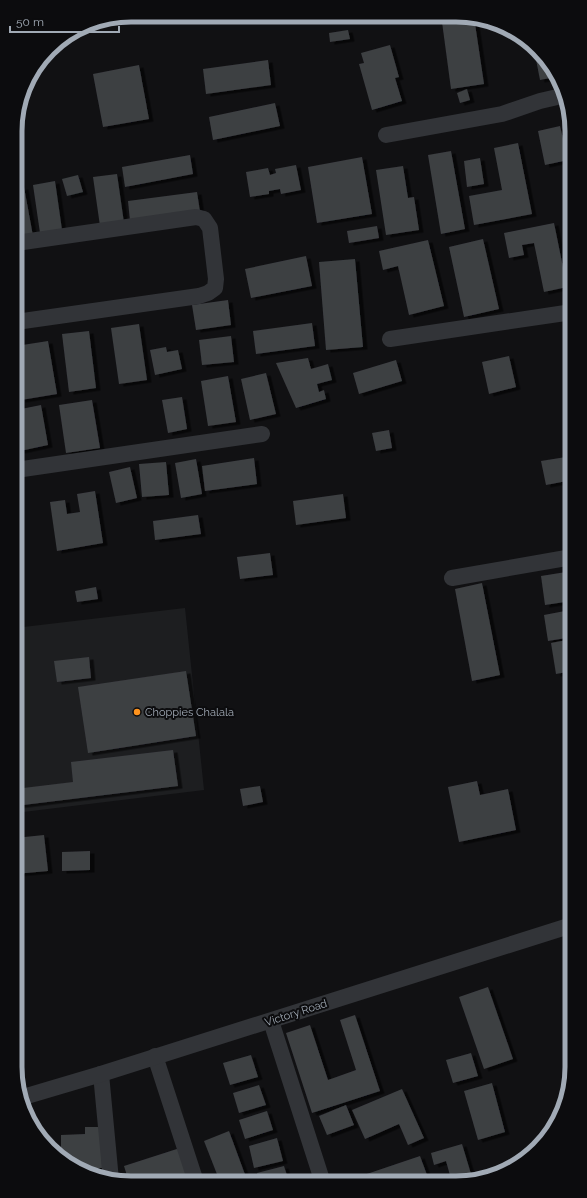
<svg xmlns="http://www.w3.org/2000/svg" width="587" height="1198" font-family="Raleway,sans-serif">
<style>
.built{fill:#1d1e20}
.building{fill:#3d3f43;filter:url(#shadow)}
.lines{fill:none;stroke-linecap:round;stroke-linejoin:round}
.minor{stroke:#323438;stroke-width:16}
.poi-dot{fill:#ff931d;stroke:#0c0c0e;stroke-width:1.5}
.labels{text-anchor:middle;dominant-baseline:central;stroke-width:4;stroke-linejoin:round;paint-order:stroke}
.poi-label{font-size:11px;fill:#a1aab5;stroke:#0c0c0e;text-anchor:start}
.street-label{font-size:11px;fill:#a1aab5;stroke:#0c0c0e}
.rim{fill:none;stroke:#a1aab5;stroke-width:5}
</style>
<defs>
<filter id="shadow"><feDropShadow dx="4.5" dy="2.5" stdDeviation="0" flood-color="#0009"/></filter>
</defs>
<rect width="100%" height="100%" fill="#111113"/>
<polygon class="built" points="185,608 204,790 15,813 15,628"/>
<g class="building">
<polygon points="352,16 368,16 368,17 353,20"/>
<polygon points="474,17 484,84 451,89 442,22"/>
<polygon points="348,30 350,39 330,42 329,33"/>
<polygon points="533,44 555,77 540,80"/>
<polygon points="390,45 399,77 395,78 402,101 372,110 359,64 364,63 361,53"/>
<polygon points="268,60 271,85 206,94 203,69"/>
<polygon points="139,65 149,119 103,127 93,74"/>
<polygon points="467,89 470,100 460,103 457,93"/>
<polygon points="275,103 280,126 213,140 209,117"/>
<polygon points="560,126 568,160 545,165 538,131"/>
<polygon points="518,143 532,214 474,225 469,196 502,190 494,148"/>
<polygon points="451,151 465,229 441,234 428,155"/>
<polygon points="190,155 193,174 125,187 122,167"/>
<polygon points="362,157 372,214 317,223 308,167"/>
<polygon points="480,158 484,184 467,187 464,161"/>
<polygon points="296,165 301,190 281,194 280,189 269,191 269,194 250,197 246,172 268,168 270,175 276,173 275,169"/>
<polygon points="403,166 408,198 414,197 419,230 386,235 376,170"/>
<polygon points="117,174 124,223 100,226 93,177"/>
<polygon points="78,175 83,192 67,196 62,179"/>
<polygon points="55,181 62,230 40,233 33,185"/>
<polygon points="24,187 33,236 16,239 16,189"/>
<polygon points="197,192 200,212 130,221 128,201"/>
<polygon points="554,223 567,287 544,292 534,243 522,245 524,255 509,258 504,233"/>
<polygon points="377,226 379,238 349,243 347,231"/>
<polygon points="483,239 499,309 464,317 449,247"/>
<polygon points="428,240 444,306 409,315 398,266 383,270 379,251"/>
<polygon points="306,256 312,286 251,298 245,269"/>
<polygon points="355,259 363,347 326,350 319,262"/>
<polygon points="228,300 231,325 196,330 192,305"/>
<polygon points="312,323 315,346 256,354 253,331"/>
<polygon points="139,324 147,380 119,384 111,328"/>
<polygon points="89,331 96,388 69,392 62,334"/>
<polygon points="231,336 234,362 202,365 199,340"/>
<polygon points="48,341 57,394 21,400 16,368 16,346"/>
<polygon points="166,347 167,352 178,350 182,369 155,375 150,350"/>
<polygon points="509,356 516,387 489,394 482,362"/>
<polygon points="308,358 311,369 328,364 332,380 317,384 319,392 324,390 326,399 296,408 276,363"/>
<polygon points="396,360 402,381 359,394 353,373"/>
<polygon points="266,373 276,414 250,420 241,379"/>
<polygon points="228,376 236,422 208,426 201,381"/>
<polygon points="182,397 187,429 168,433 162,400"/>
<polygon points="92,400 100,448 66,453 59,405"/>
<polygon points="41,405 48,445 20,451 16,424 16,410"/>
<polygon points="389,430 392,448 376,451 372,433"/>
<polygon points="572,456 572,480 546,485 541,461"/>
<polygon points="254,458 257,484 205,491 202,466"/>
<polygon points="196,459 202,494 181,498 175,463"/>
<polygon points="166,462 169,495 142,497 139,464"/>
<polygon points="130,467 137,498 116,503 109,472"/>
<polygon points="95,491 103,543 57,551 50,502 65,500 67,514 80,512 77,494"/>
<polygon points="343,494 346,518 296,525 293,501"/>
<polygon points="198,515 201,534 155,540 153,521"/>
<polygon points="270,553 273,575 240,579 237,557"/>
<polygon points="566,572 571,601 545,605 541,576"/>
<polygon points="482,583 500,675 472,681 455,589"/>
<polygon points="96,587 98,599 77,602 75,591"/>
<polygon points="570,610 572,637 548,641 544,615"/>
<polygon points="572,639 572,671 556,674 551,643"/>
<polygon points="89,657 91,678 57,682 54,661"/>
<polygon points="186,671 196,736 88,753 78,687"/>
<polygon points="173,750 178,786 15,806 15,789 73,782 71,762"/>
<polygon points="477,781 480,795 508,789 516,830 459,842 448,787"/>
<polygon points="260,786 263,802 243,806 240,789"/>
<polygon points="44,835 48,871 15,874 15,838"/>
<polygon points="90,851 90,870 62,871 62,852"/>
<polygon points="488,987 513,1059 484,1069 459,997"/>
<polygon points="355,1015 380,1091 312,1113 286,1033 310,1025 328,1080 356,1070 340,1020"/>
<polygon points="471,1053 478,1076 453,1083 446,1060"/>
<polygon points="251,1055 258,1077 230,1085 223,1063"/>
<polygon points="492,1083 505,1132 478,1140 464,1091"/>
<polygon points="259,1085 266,1105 239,1113 233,1093"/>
<polygon points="402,1089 424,1138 408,1145 399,1124 365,1139 352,1110"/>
<polygon points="346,1105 354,1125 327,1135 319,1116"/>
<polygon points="267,1111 273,1130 245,1139 239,1120"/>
<polygon points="85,1127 101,1127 102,1168 85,1168 61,1158 61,1135 85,1134"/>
<polygon points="229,1131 247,1180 241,1182 220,1182 204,1141"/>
<polygon points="277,1138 283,1161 254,1168 249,1146"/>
<polygon points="462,1144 471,1174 451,1179 446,1161 434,1165 431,1153"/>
<polygon points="183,1147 193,1182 129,1182 124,1166"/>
<polygon points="420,1156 427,1175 405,1183 347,1183 346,1181"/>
<polygon points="284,1166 289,1182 260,1182 257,1173"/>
<polygon points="476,1173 478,1179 456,1183 447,1183"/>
</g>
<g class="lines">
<g class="minor">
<polyline points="386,135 502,114 540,101 566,95"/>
<polyline points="16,322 199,296 208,293 215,288 216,279 210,228 204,219 196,217 16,243"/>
<polyline points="390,339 572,312"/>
<polyline points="16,470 262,434"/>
<polyline points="452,578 572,557"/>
<polyline points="271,1021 323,1183"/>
<polyline points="155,1056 196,1182"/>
<polyline points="101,1074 111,1180"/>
<polyline points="20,1098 101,1074 572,925"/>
</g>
</g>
<circle class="poi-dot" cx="137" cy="712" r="4"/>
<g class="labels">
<g class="poi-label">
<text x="145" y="712">Choppies Chalala</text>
</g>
<g class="street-label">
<text transform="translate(296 1013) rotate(-18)">Victory Road</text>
</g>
</g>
<path d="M0 0H587V1198H0ZM131 22H456A109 109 0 0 1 565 131V1067A109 109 0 0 1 456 1176H131A109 109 0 0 1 22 1067V131A109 109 0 0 1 131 22Z" fill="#0c0c0e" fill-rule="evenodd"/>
<path class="rim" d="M131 22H456A109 109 0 0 1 565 131V1067A109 109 0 0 1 456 1176H131A109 109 0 0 1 22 1067V131A109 109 0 0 1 131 22Z"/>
<path d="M10 26v6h109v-6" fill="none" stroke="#a1aab5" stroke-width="2"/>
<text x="16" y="26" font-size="12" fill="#a1aab5" stroke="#0c0c0e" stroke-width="3" paint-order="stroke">50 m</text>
</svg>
